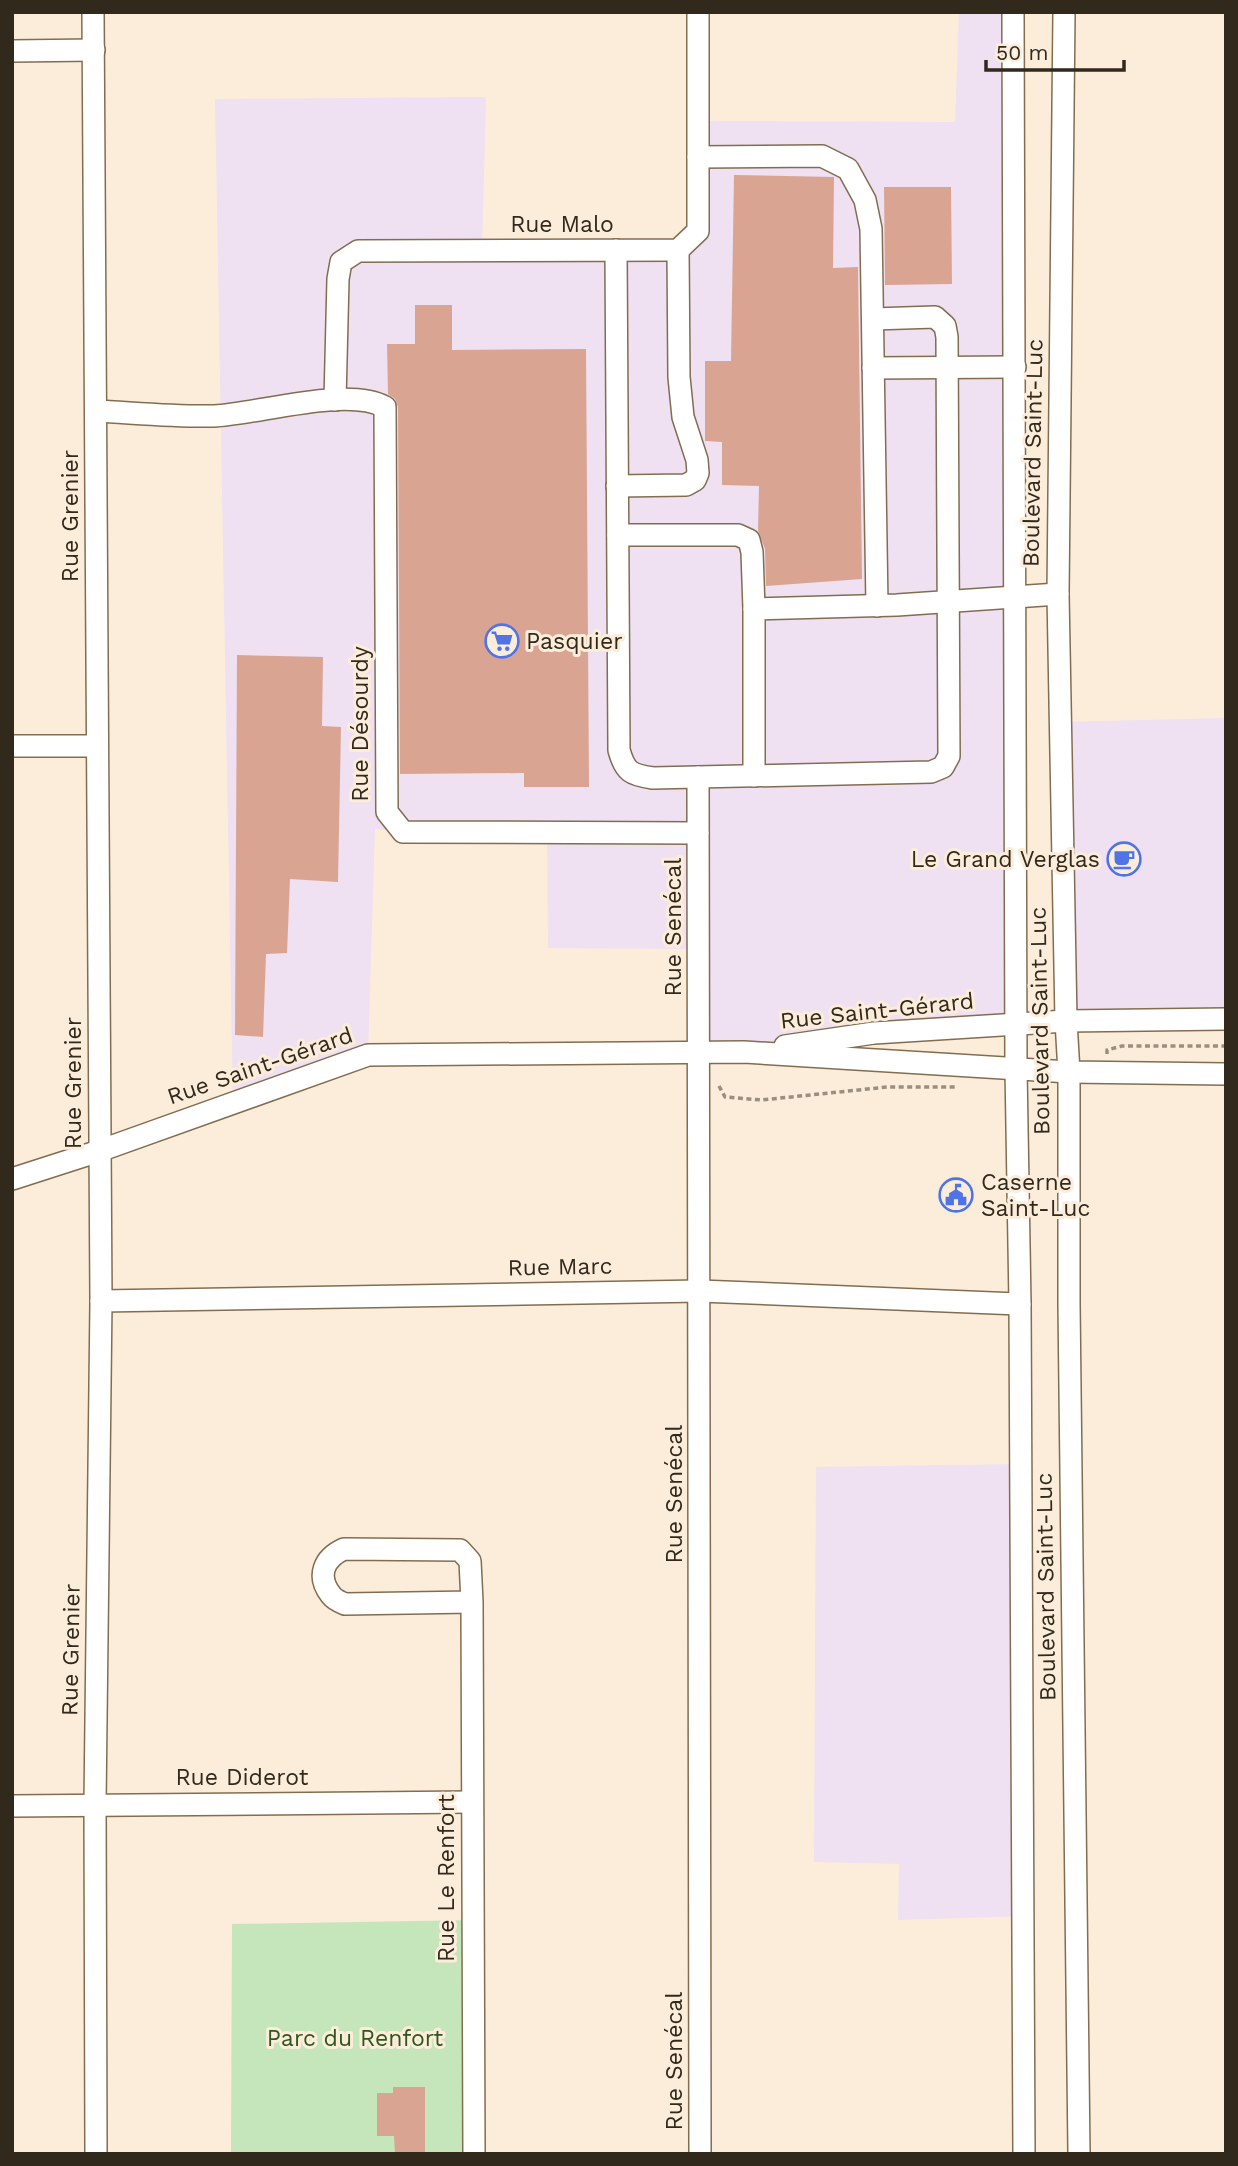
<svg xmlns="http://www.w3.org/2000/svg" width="1238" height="2166" font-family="'Work Sans',sans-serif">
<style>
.commercial{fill:#efe0f2}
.green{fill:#c5e5bb}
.building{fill:#daa493}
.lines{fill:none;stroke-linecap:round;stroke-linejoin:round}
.minor-casing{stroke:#826d51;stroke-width:24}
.path{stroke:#9a8e7f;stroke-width:3.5;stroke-dasharray:5 3.5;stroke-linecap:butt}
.minor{stroke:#fff;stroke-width:21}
.labels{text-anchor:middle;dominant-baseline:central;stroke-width:6;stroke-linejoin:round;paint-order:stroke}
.street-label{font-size:23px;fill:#32291d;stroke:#fcedda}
.poi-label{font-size:23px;fill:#32291d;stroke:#fcedda;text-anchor:start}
.park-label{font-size:23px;fill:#2d571c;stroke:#fcedda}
</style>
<rect width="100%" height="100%" fill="#fcedda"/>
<g class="commercial">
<polygon points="959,12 1013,12 1016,1025 744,1052 699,1051 699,949 548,948 547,833 403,832 375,829 368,1055 233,1107 215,99 486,97 482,251 678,250 698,231 698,121 955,122"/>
<polygon points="1226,718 1226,1019 1066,1021 1060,722"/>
<polygon points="1020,1464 1023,1916 898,1920 899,1864 814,1862 816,1467"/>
</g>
<polygon class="green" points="474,1920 472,2154 231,2154 232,1924"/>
<g class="building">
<polygon points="734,175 834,177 833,268 858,267 862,579 766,586 765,549 758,531 759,486 722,485 722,442 705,441 705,361 731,361"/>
<polygon points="884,187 951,187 952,284 885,285"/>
<polygon points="415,305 452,305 452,350 586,349 589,787 524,787 524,773 400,774 398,407 395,399 388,394 387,344 415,344"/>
<polygon points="237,655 323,657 322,726 341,727 338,882 290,879 287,953 266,954 263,1037 235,1035"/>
<polygon points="393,2087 425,2087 425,2154 395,2154 394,2136 377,2136 377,2093 393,2093"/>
</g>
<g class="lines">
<defs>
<g id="minor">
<polyline points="93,12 101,1301 95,1804 96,2154"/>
<polyline points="1013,12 1016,1069 1020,1304 1024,2154"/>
<polyline points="1064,12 1058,594 1066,1021 1069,1072 1069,1304 1079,2154"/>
<polyline points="12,51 94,50"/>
<polyline points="698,157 822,156 848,169 865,200 871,229 877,606"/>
<path d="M616 250 619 750C625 772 631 775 653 778L931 772 943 767 949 756 947 337 945 326 935 317 873 319"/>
<polyline points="873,368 1015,367"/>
<polyline points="335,400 338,279 341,262 358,251 678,250 698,231 698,12"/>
<path d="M96 411C135 413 175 417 214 416 258 414 347 386 385 407L387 812 403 832 698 833"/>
<polyline points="617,486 686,485 695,480 698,473 697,460 683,417 679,377 678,250"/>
<polyline points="618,535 738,535 749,540 752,552 754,609"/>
<polyline points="12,746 97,746"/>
<polyline points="754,776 754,609 897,605 1058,594"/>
<polyline points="698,777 700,2154"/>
<polyline points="785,1046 874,1033 1066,1021 1226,1019"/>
<polyline points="12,1179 99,1151 368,1055 744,1052 1069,1072 1226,1074"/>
<polyline points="101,1301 700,1291 1020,1304"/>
<path d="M472 1602 345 1604C340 1602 334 1599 331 1595 316 1576 324 1558 344 1549L460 1550 470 1561 472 1602 474 2154"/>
<polyline points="12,1806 472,1802"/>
</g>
</defs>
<use href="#minor" class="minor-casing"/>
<g class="path">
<polyline points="1107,1054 1107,1050 1122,1046 1226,1046"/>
<polyline points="719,1086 725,1097 762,1100 887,1087 957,1087"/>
</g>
<use href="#minor" class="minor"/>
</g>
<defs>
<symbol id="supermarket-ring" viewBox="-11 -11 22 22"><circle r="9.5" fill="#fcedda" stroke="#5074e8" stroke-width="1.5"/><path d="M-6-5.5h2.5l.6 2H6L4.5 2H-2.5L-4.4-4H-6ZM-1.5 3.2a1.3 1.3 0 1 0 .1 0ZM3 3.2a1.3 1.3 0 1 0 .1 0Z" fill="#5074e8"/></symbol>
<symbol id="cafe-ring" viewBox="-11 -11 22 22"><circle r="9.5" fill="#fcedda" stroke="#5074e8" stroke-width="1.5"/><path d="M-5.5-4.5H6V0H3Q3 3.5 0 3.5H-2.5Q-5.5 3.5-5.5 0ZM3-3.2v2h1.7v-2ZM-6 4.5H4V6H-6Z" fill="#5074e8"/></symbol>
<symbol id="civic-ring" viewBox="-11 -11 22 22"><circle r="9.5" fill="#fcedda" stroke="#5074e8" stroke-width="1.5"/><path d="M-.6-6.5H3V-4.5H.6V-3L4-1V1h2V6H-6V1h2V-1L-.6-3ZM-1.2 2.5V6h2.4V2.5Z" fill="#5074e8"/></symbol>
</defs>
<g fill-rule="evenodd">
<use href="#supermarket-ring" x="483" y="622" width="38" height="38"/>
<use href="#cafe-ring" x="1105" y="840" width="38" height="38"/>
<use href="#civic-ring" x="937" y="1176" width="38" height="38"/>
</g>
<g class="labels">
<g class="street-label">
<text x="562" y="224">Rue Malo</text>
<text transform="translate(1033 453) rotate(-89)">Boulevard Saint-Luc</text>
<text transform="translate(70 516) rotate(-90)">Rue Grenier</text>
<text transform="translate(360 724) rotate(-90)">Rue Désourdy</text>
<text transform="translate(673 927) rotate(-90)">Rue Senécal</text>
<text transform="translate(877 1011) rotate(-6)">Rue Saint-Gérard</text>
<text transform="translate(1040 1021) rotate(-91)">Boulevard Saint-Luc</text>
<text transform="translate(260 1066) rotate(-19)">Rue Saint-Gérard</text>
<text transform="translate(73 1083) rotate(-90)">Rue Grenier</text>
<text transform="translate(560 1267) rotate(-1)">Rue Marc</text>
<text transform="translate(674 1494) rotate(-90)">Rue Senécal</text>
<text transform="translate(1046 1587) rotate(-91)">Boulevard Saint-Luc</text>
<text transform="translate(71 1650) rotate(-89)">Rue Grenier</text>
<text x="242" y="1777">Rue Diderot</text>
<text transform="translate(446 1878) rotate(-90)">Rue Le Renfort</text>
<text transform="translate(674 2061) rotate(-90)">Rue Senécal</text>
</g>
<g class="poi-label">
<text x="526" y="641">Pasquier</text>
<text x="1100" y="859" text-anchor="end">Le Grand Verglas</text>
<text x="981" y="1182">Caserne<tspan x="981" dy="26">Saint-Luc</tspan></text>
</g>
<g class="park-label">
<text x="355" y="2038">Parc du Renfort</text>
</g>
</g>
<rect width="1238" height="2166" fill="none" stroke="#32291d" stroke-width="28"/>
<path d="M986 60v10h138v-10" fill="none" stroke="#32291d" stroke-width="3.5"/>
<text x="996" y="60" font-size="21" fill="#32291d" stroke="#fcedda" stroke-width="5" paint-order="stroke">50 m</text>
</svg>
